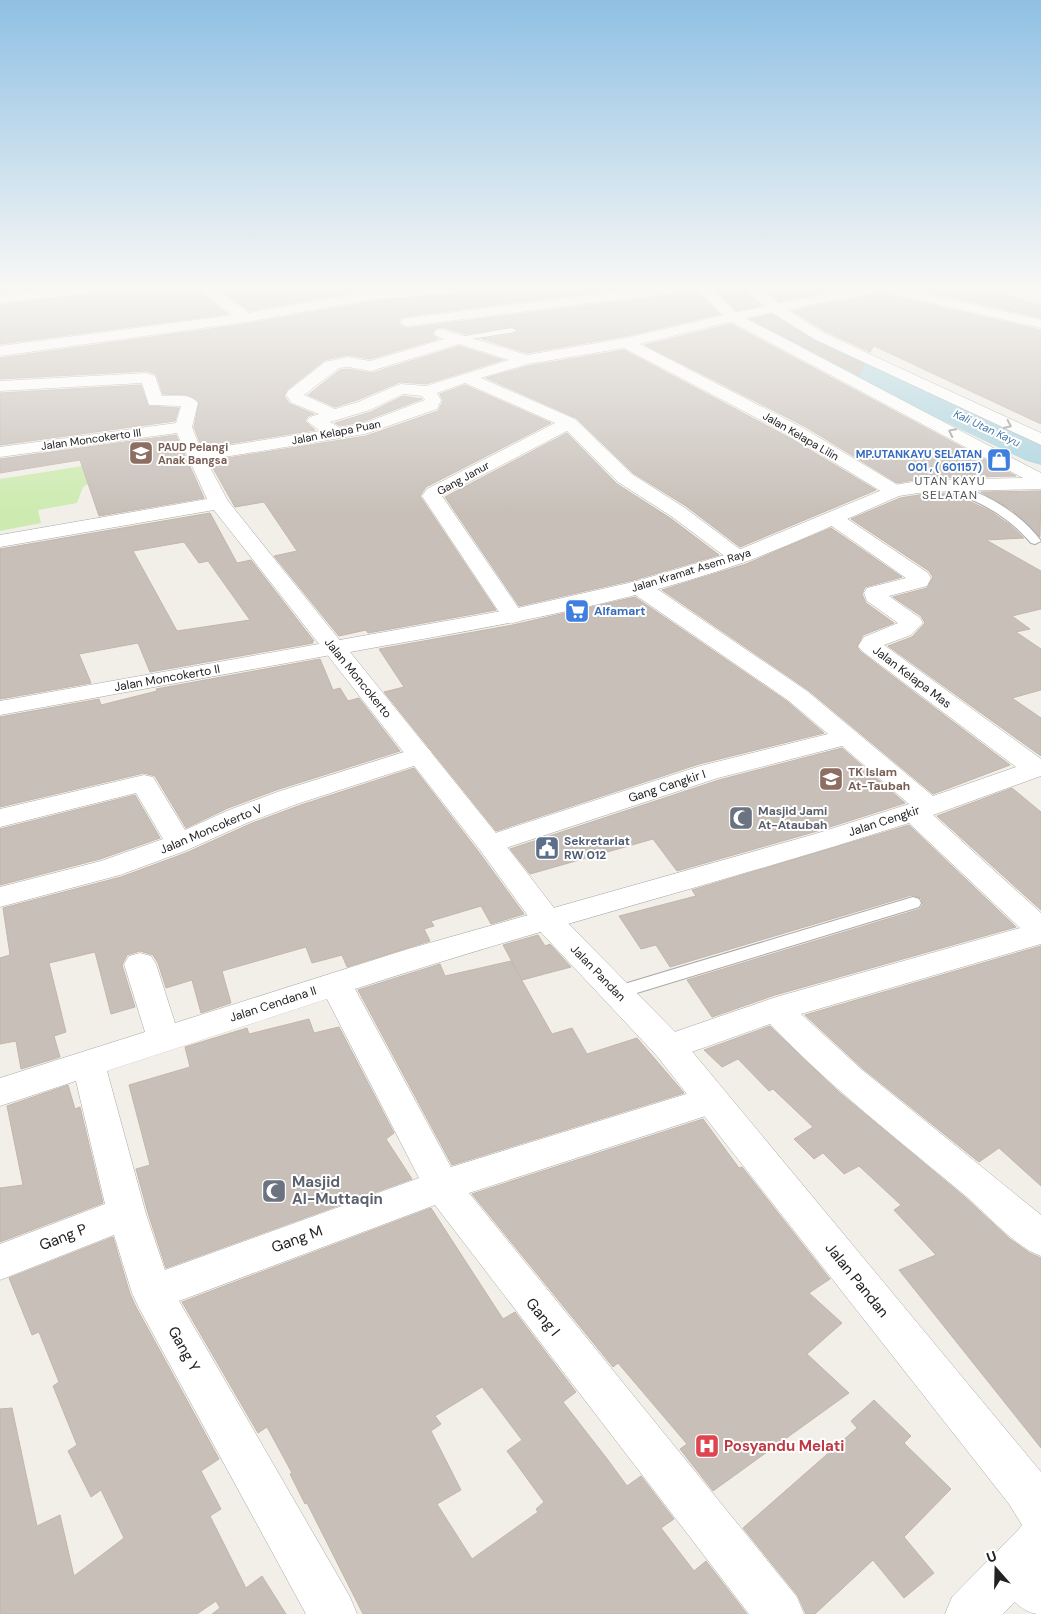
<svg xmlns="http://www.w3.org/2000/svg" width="1041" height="1614" font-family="'DM Sans',sans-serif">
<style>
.grass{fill:#cdebb0}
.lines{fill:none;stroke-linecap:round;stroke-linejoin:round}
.river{fill:#aad3df;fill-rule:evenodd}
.building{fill:#c7bfb8;stroke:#c4b6ab;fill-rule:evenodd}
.service-casing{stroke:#a9a9a9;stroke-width:2}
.minor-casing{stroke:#a9a9a9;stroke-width:1}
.tertiary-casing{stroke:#a9a9a9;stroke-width:1}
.service{fill:#fff;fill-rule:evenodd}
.minor{fill:#fff;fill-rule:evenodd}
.tertiary{fill:#fff;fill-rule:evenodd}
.oneway{stroke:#9c9c9c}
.labels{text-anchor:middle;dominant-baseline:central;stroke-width:4;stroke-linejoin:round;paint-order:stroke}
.far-water-label{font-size:11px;font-style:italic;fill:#4a7aab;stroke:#fff}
.far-street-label{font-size:11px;fill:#222;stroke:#fff}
.far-education-label{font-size:11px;font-weight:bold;fill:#785e54;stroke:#fff;text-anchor:start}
.far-shop-label{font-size:11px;font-weight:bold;fill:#366cbe;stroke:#fff;text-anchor:end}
.far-quarter-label{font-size:12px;letter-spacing:1px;fill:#555;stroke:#fff}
.shop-label{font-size:12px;font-weight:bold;fill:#366cbe;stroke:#fff;text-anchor:start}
.street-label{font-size:12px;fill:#222;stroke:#fff}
.education-label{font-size:12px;font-weight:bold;fill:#785e54;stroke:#fff;text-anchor:start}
.worship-label{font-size:12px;font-weight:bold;fill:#5b616d;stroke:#fff;text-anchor:start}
.service-label{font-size:12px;font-weight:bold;fill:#4e5e75;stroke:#fff;text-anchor:start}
.near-worship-label{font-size:15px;font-weight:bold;fill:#5b616d;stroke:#fff;text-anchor:start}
.near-street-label{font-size:15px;fill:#222;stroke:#fff}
.near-health-label{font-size:15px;font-weight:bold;fill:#be3a42;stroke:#fff;text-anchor:start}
</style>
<rect width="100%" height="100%" fill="#f2efe9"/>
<polygon class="grass" points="83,466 94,481 83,487 77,503 38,510 41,523 0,531 0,479"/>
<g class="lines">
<polygon class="river" points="709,287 743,287 756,298 808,331 1041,438 1041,465 1027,461 784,345 734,312"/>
</g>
<g class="building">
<polygon points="0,287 41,287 41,288 0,293"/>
<polygon points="164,287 194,287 228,314 0,344 0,305 118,290 120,293"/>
<polygon points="216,287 382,287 249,311"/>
<polygon points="481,287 635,287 408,316 401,318 399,323 403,327 408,328 687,293 694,289 720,314 626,336 527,353 482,339 515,334 518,329 513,326 465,334 442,327 436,328 432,334 438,339 370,359 348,355 325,360 287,390 284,396 290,404 314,414 308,416 305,421 315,430 202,448 194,427 199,402 187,395 163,394 156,374 146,371 0,379 0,358 246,324 379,300 472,293"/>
<polygon points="713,287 741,287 761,305 737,310"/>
<polygon points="762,287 847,287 779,302"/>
<polygon points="908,287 984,287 1041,306 1041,318"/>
<polygon points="879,293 1041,330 1041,424 874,346 870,352 825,331 792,311"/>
<polygon points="772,315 813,341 864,364 859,375 752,319"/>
<polygon points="731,324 1016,476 925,478 897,483 806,427 645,345"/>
<polygon points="459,346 503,360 426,384 400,382 357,400 335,407 308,395 340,370 348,369 372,373"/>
<polygon points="624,350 792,439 876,490 740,547 686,506 633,473 576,418 486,378 528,366"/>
<polygon points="141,385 148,406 179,408 175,421 0,445 0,393"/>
<polygon points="465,385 551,423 426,487 420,496 496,610 368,633 366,630 339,636 274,556 297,551 264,502 235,507 209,461 366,436 438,411 443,401 440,394"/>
<polygon points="403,396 422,399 362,422 340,426 335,423 371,412"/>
<polygon points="567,433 617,484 670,518 719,555 634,580 519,606 445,497"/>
<polygon points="176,435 204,498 99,516 80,460 0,473 0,459"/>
<polygon points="1041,491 1040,537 1012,510 981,492"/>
<polygon points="952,493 990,511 1010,525 1024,538 986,540 1041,571 1041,609 1012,616 1030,629 1016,632 1041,649 1041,690 1012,698 1041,718 1041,756 888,646 912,637 925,623 921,616 893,597 927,588 933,577 929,571 851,519 900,498 925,494"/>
<path d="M210 513 237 563 251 560 314 641H312L313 643 150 672 138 643 79 654 91 683 0 699V549ZM184 542 199 563 208 561 250 620 177 631 133 551Z"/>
<polygon points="831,528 902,577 865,587 862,594 866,603 894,623 863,635 857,647 861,652 1010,765 933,794 808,690 662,590 746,564"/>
<polygon points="635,597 788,702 824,733 699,764 496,831 384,692 404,687 379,649 513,625"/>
<polygon points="320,659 333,690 340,688 348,701 359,698 400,751 279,789 228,808 186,828 155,776 144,773 0,807 0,717 99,699 101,705 157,691 156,689"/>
<polygon points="842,748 905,803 814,832 677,871 653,839 530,874 510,849 719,780"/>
<polygon points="414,768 478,851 524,914 491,924 481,906 431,921 434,926 424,929 430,941 347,967 342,955 312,963 306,947 222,971 231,1003 201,1013 192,980 166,988 158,963 153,955 140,951 127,955 122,965 135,1007 111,1014 95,952 49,963 66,1032 54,1036 60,1057 21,1069 16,1041 0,1044 0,958 10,955 3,908 121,877 186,853 250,824 301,805"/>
<polygon points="1012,788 1041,812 1041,910 937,816"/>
<polygon points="135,795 160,838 100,859 0,885 0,829"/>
<polygon points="909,825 1016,927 775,995 712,1017 687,980 920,909 923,904 921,898 912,895 670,967 656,945 641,949 619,916 696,896 692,890"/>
<polygon points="538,935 545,946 550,944 571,967 522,980 503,945"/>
<polygon points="1041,946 1041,1186 999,1148 979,1162 862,1068 805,1015"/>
<polygon points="511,961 552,1034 572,1028 587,1054 637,1038 684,1093 452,1165 358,990 440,964 445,976"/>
<polygon points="309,1019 314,1033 339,1027 394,1133 386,1139 412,1179 166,1268 148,1213 136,1169 150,1165 129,1085 190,1067 185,1047 247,1028 249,1034"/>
<polygon points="770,1026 840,1093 966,1198 1010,1239 1030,1253 1041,1258 1041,1448 899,1270 936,1255 894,1210 901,1205 859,1166 844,1174 823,1153 814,1159 794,1139 813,1127 773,1089 769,1091 738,1059 722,1067 704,1050"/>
<polygon points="68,1085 75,1109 80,1107 103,1203 0,1242 0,1188 23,1185 7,1106"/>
<polygon points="703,1119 739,1168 742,1167 830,1279 809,1293 842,1323 807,1354 849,1393 713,1491 680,1449 687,1444 618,1363 613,1367 472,1194"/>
<path d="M431 1208 503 1319 515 1312 576 1392 563 1402 608 1460 627 1486 641 1476 674 1519 661 1528 694 1571 706 1561 747 1614H363L307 1503 305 1504 290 1474 292 1473 267 1427 258 1433 182 1302ZM482 1387 522 1440 507 1451 544 1502 536 1509 538 1512 472 1559 437 1504 461 1490 431 1431 441 1424 435 1416Z"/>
<polygon points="113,1237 130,1294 136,1307 219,1459 201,1471 221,1509 210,1516 246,1588 262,1576 286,1614 212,1614 220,1608 216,1601 197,1614 0,1614 0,1409 12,1408 37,1526 60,1515 74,1576 124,1538 101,1490 91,1497 68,1451 77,1445 53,1386 59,1382 39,1332 32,1335 9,1278"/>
<polygon points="874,1400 911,1436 904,1443 951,1489 904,1537 934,1573 904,1598 873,1560 815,1614 806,1614 798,1596 743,1528 857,1428 851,1421"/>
</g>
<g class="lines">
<defs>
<g id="service">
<polygon points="512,328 516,330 515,332 459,341 455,339 459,337"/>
<path d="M946 482C982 491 1019 511 1041 541L1035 544 1031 543C1005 513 979 502 942 487L941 485 942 483Z"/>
<polygon points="913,897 919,899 921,903 919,907 617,999 611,998 608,993 611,988"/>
</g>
<g id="minor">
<polygon points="66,287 112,287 105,291 0,303 0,295"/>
<polygon points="196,287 212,287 249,313 383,289 388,290 423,287 479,287 472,291 384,299 379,298 246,322 0,356 0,346 233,315"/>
<polygon points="652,287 694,287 687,291 408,326 403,325 401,322 403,319 408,318"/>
<path d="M858 287H898L1041 320V328L879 291 733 321 640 344 805 429 901 487 904 491 901 495 894 497 887 495 793 437 624 348 528 364 481 378 575 419 632 474 685 508 745 553 748 557 745 561 738 563 731 561 671 516 618 482 567 431 442 496 524 616 521 621 513 623 505 621 422 496 427 489 555 423 465 383 437 393 441 400 437 409 365 434 206 460 228 501 342 643 346 648 342 653 0 715V701L319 644 214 510 0 547V535L207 499 177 433 0 457V447L176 423 181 406 149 405 142 383 0 391V381L146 373 155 376 162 396C173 396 191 393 198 403L192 427 201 450 320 431 307 421 310 417 319 414 292 403 286 395 288 391 325 362 348 357 370 361 444 339 436 336 434 333 436 330 441 329 527 355 626 338 733 313ZM459 344 509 360 426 386 401 384 395 386 358 402 335 409 304 395 339 368 348 367 371 371ZM403 394 422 396 425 400 362 424 340 428 330 422 370 410Z"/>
<path d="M833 512 840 514 928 573 931 578 927 586 889 596 920 618 923 623 911 635 884 645 1041 759V776L933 815 1041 913V944L801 1014 861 1069 1041 1215V1256C1014 1246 989 1216 967 1197 900 1141 831 1088 770 1024L669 1060 657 1056 652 1047 657 1038 776 997 1020 928 909 823C725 882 538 929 355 989L451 1167 712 1086 724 1090 730 1100 724 1110 469 1193 797 1597 804 1614H749L435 1205 179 1301 350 1597 357 1614H306L138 1306 132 1293 114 1235 0 1280V1244L105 1204 76 1081 0 1106V1078L145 1032 124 964 129 956 140 953 151 956 156 964 175 1023 408 949 815 834 909 804 842 746 718 778 500 850 490 853 480 850 476 844 480 838 700 766 828 734 789 701 631 592 628 587 631 582 639 581 647 582 807 691 933 796 1016 767 862 651 858 646 864 637 898 623 867 601 864 593 867 588 906 578 826 522 823 518 826 514ZM327 999 419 1178 165 1270 146 1214 107 1071Z"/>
<polygon points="420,747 429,749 433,755 429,761 300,803 249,822 185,851 120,875 0,907 0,887 101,861 163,839 136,793 0,827 0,809 144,775 153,777 185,830 229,810 280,791"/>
<path d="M1016 1542 1033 1549 1041 1558V1614C1017 1614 1000 1586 992 1566L999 1549Z"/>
</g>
<g id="tertiary">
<path d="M695 287H710L738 314 1041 473V489L925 492 899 496C848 518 797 543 745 562 618 607 482 628 350 652L500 838 558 913 681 1038 1041 1472V1575L1003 1614H945L952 1597 1019 1529 1022 1525 1009 1504 657 1056 536 927 480 850 322 648 326 643 334 641 513 609 633 582 731 553 894 485 925 480 1023 478 728 320Z"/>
<polygon points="743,287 759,287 781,306 824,333 1041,433 1041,445 814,339 771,312"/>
</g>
</defs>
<use href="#service" class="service-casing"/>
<use href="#minor" class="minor-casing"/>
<use href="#tertiary" class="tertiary-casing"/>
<use href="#service" class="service"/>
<use href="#minor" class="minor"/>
<use href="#tertiary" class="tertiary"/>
</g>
<defs><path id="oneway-chevron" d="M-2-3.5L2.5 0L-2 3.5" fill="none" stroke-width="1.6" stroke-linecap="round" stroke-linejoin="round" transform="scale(1.25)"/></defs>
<g class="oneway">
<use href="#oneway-chevron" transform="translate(1008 425) rotate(25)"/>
<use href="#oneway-chevron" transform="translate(952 432) rotate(-153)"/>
</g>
<linearGradient id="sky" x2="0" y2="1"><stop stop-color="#8fc0e4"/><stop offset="0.56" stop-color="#f9f8f5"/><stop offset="1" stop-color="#f9f8f5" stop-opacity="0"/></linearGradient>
<rect width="1041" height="513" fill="url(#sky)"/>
<defs>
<symbol id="school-square" viewBox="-11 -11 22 22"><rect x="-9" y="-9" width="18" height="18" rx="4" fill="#8d6e63" stroke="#fff"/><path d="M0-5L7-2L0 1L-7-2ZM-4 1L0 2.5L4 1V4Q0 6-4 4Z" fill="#fff"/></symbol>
<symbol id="shop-square" viewBox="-11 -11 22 22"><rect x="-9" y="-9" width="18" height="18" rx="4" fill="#3f7fe0" stroke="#fff"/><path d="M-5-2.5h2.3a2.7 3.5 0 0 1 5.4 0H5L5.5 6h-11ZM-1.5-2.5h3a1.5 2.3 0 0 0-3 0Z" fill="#fff"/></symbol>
<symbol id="supermarket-square" viewBox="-11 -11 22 22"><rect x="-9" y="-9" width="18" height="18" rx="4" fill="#3f7fe0" stroke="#fff"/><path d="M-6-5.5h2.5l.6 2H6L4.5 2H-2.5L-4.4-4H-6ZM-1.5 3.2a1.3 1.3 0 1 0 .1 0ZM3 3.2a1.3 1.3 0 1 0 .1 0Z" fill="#fff"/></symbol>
<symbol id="mosque-square" viewBox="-11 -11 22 22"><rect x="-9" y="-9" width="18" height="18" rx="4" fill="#6b7280" stroke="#fff"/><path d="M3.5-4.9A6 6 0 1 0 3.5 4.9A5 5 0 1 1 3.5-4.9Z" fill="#fff"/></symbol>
<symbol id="civic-square" viewBox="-11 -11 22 22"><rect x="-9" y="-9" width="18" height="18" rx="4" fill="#5c6f8a" stroke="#fff"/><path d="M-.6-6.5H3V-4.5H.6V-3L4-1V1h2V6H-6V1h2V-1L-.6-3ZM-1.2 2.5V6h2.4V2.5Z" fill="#fff"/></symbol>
<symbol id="hospital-square" viewBox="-11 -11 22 22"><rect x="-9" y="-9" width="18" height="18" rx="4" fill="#e0444e" stroke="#fff"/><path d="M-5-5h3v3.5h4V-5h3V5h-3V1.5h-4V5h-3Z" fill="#fff"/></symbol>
</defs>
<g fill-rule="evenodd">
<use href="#school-square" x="127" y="439" width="28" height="28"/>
<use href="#shop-square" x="985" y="446" width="28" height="28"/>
<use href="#supermarket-square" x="563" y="597" width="28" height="28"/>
<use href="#school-square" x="817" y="765" width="28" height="28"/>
<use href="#mosque-square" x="727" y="804" width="28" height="28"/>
<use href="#civic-square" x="533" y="834" width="28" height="28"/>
<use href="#mosque-square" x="260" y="1177" width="28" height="28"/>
<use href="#hospital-square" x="693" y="1432" width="28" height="28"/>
</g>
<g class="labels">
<g class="far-water-label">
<text transform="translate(987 428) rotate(25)">Kali Utan Kayu</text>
</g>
<g class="far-street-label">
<text transform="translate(336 432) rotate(-11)">Jalan Kelapa Puan</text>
<text transform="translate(801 436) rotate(30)">Jalan Kelapa Lilin</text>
<text transform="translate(91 439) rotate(-8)">Jalan Moncokerto III</text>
<text transform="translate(463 478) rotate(-29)">Gang Janur</text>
<text transform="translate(691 570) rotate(-17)">Jalan Kramat Asem Raya</text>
</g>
<g class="far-education-label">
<text x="158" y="447">PAUD Pelangi<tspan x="158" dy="13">Anak Bangsa</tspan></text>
</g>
<g class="far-shop-label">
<text x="982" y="454">MP.UTANKAYU SELATAN<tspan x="982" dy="13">001 , ( 601157)</tspan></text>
</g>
<g class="far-quarter-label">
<text x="950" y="481">UTAN KAYU<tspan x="950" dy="14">SELATAN</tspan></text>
</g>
<g class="shop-label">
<text x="594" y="611">Alfamart</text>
</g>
<g class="street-label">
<text transform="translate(912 677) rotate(37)">Jalan Kelapa Mas</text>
<text transform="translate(167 678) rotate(-10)">Jalan Moncokerto II</text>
<text transform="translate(358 678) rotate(51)">Jalan Moncokerto</text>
<text transform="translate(667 786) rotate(-18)">Gang Cangkir I</text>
<text transform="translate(884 821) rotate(-18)">Jalan Cengkir</text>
<text transform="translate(211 829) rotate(-23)">Jalan Moncokerto V</text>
<text transform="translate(598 973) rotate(46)">Jalan Pandan</text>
<text transform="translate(273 1004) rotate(-18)">Jalan Cendana II</text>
</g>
<g class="education-label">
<text x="848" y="772">TK Islam<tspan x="848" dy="14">At-Taubah</tspan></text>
</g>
<g class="worship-label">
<text x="758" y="811">Masjid Jami<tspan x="758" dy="14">At-Ataubah</tspan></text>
</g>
<g class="service-label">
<text x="564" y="841">Sekretariat<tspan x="564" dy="14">RW 012</tspan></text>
</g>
<g class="near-worship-label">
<text x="292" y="1182">Masjid<tspan x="292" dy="17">Al-Muttaqin</tspan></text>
</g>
<g class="near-street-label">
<text transform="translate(63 1237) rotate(-21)">Gang P</text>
<text transform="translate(297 1239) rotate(-20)">Gang M</text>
<text transform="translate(857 1280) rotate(51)">Jalan Pandan</text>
<text transform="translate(543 1317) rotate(51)">Gang I</text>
<text transform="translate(184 1349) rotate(61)">Gang Y</text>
</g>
<g class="near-health-label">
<text x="724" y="1446">Posyandu Melati</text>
</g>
</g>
<g transform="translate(996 1569) rotate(340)" stroke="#ffffff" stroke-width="4" paint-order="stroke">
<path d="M0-4L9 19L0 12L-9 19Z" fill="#222222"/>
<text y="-8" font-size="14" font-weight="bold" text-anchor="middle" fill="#222222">U</text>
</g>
</svg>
